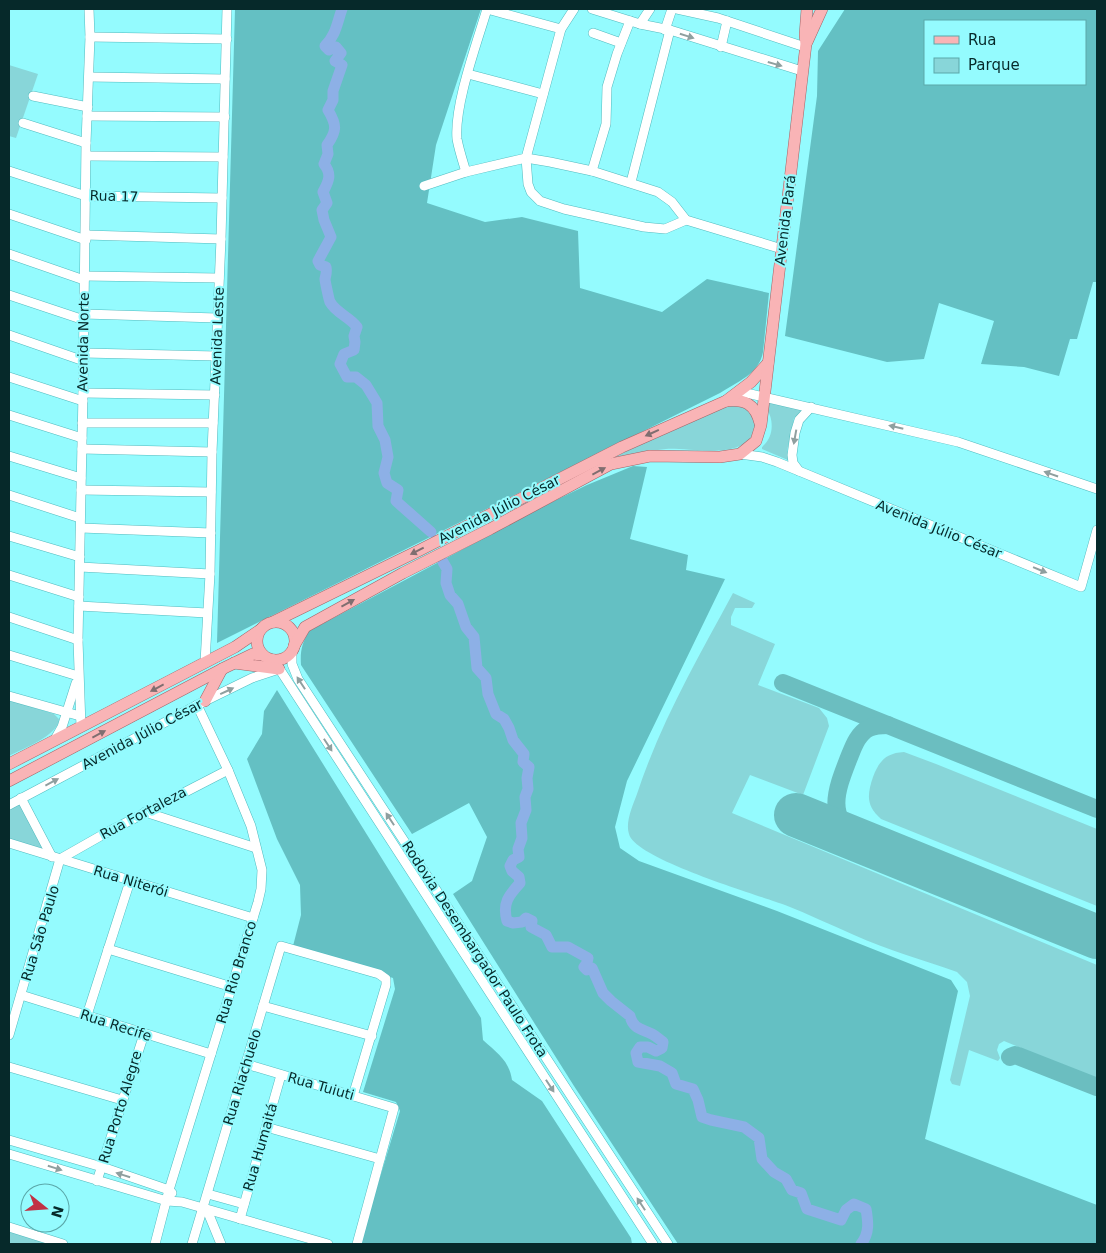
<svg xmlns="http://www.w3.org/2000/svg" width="1106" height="1253" font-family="'DejaVu Sans',sans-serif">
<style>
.green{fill:#88d6d9}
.forest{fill:#64c0c3;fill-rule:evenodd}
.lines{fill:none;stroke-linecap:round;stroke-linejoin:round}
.river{stroke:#8db0e6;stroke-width:11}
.taxiway{stroke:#6bbec0;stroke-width:18}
.runway{stroke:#6bbec0;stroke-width:44}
.minor-casing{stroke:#52bbbf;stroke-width:10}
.major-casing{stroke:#a16366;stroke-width:12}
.minor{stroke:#fff;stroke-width:9}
.major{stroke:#f9b4b6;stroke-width:11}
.oneway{fill:#8f9f9f}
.oneway2{fill:#806e70}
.labels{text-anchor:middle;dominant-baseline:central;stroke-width:4;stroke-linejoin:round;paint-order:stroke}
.street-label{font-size:14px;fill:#06292a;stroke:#94fbfe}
</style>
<rect width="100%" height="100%" fill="#94fbfe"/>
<g class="green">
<polygon points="9,65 38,74 16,138 9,136"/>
<path d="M768 400 804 408 794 418 787 451 790 461 762 449V447C774 437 774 421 767 409Z"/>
<path d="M728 404H739L753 411C753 415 756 422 755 426 750 463 689 447 666 449 644 451 622 457 601 462Z"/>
<path d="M733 593 755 603 752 608H735L731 617V625L775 644 758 685 819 708 827 718 829 726 803 795 750 775 732 813 1097 965V1080L1004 1041 999 1044 997 1050 1000 1058 998 1061 969 1050 960 1086 952 1084 950 1080 970 996 967 982 957 972C923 960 888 950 854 935 831 925 808 914 785 905 758 895 635 859 629 834 625 822 633 805 637 794 661 721 697 660 733 593Z"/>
<path d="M9 700 54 714 59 719C59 735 22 749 9 756Z"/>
<path d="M904 752 936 764 1097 829V906L881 819C866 806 867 795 873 777 879 761 886 753 904 752Z"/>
<polygon points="20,802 44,850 9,839 9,808"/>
<polygon points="9,1227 65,1244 9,1244"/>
</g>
<g class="forest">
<path d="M235 9H481L436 145 427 203 485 222 522 217 578 231 580 288 662 312 707 279 769 293 763 352C759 374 737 382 720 393L217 643Z"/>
<path d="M845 9H1097V282H1093L1077 339H1070L1059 376 1024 367 981 364 994 321 939 303 924 359 887 362 785 336 817 96 818 51ZM925 21H1085V84H925Z"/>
<path d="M633 466 647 467 630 539 688 555 686 570 725 579 627 781 615 827 620 848 639 861 777 911 951 980 958 991 925 1139 1097 1205V1244H678L574 1086 453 894 472 881 487 837 469 803 412 834 301 665C300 651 302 643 309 631L546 505 587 485Z"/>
<path d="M277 690 481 1018 483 1040C497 1053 509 1060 512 1080L542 1101 631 1238 632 1244H360L400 1111 396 1102 363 1092 395 989 393 978 293 946 301 915 300 885 277 839 247 759 262 734 264 711Z"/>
</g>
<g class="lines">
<g class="river">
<path d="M342 9C337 23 336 35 325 46L329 50 336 47 341 53 335 61 342 65 333 91V100L328 110C337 125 337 131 327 145L328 154 324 164C332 174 329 181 323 192L327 203 322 210 324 220 331 237 318 261 320 265 326 267C327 272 326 274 325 279 325 281 329 300 330 302 336 313 350 317 357 327L354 336 355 342 354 350 344 354 340 364 347 377H356L366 385 377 403 378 426 385 440 388 457 384 473 387 483 398 490 396 501 431 532"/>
<path d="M443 562 447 569 446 583 450 595 458 604 466 627 474 637 477 668 486 678 488 694 496 714 504 719 509 728 513 740 524 754 523 762 529 767 527 778 528 789 525 797 526 810 521 823 522 838 518 849 519 857 513 860 510 866 512 871 519 877 520 883C509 895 502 903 507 921L513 923 522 922 526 918 532 921 531 927 546 935 552 947H568L588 958 587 963 584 967 587 970 592 968 603 993 611 1001 630 1016C633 1029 642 1029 652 1034 656 1036 659 1039 663 1042L662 1048 656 1051 648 1047H640L636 1053 638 1062 660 1066 672 1073 676 1084 693 1089 698 1100 702 1117 711 1120 744 1127 759 1138 762 1159 774 1172 786 1179 792 1190 801 1193 807 1209 841 1220 846 1210 854 1204 866 1209C868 1221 870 1233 861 1244"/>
</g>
<g class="taxiway">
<polyline points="783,683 1097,809"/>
<path d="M857 840C826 816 836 791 848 760 853 748 857 734 869 728 875 725 882 725 888 725"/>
<polyline points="1010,1057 1015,1055 1018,1056 1097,1087"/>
</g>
<polyline class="runway" points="796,815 1097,937"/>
<defs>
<g id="minor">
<polyline points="574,9 561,29 526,158 528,184 531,192 540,201 564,209 644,227 665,229 686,220"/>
<polyline points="592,9 640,24 670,30 802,71"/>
<polyline points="677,9 718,18 805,47"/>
<polyline points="640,24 650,9"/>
<polyline points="665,30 672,9"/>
<polyline points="593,33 621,43"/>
<polyline points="90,37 227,39"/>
<polyline points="721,47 727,21"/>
<polyline points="468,74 543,94"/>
<polyline points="89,77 225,79"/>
<polyline points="33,96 88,107"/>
<polyline points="87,116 225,117"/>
<polyline points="23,123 86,143"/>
<polyline points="87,156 223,157"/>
<polyline points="9,171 86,196 222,198"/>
<polyline points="592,171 606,124 607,87 617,54 630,21"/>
<path d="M466 172C463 162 459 150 457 139 454 105 477 43 487 9L561 29"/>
<polyline points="631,182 670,30"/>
<polyline points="424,186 466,172 526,158 550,162 592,171 658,192 672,202 686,220 782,249"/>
<polyline points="9,214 86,240"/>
<polyline points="86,235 221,239"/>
<polyline points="9,254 84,280"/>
<polyline points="84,276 219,278"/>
<polyline points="9,295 84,320"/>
<polyline points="84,314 217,318"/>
<polyline points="9,335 84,361"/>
<polyline points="84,353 217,356"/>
<polyline points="9,377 83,401"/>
<polyline points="738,391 958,442 1097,489"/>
<polyline points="83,393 215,395"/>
<polyline points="9,415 82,438"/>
<polyline points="82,423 213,423"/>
<polyline points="82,449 212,452"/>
<polyline points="740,454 762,457 777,462 1081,587 1097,530"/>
<polyline points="9,456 81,478"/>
<polyline points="799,471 793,463 792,455 795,433 799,420 811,407"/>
<polyline points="81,490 211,492"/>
<polyline points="9,495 80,518"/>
<polyline points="81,528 211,533"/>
<polyline points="9,536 80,557"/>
<polyline points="80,567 210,574"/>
<polyline points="9,575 79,597"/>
<polyline points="79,606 207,613"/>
<polyline points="9,617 78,640"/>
<polyline points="292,651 292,664 298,679 668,1244"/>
<polyline points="9,655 78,676"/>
<polyline points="273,659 653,1244"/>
<polyline points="205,662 210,574 212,452 221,239 227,9"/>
<polyline points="9,696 80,716"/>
<polyline points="81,727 78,640 83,393 86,143 90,37 89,9"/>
<polyline points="54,741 62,727 76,683"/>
<polyline points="21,798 52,857"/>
<polyline points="9,805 205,701 252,678 276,670"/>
<polyline points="145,812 256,848"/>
<polyline points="9,843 253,918"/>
<polyline points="108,949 232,987"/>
<polyline points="21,995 211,1054"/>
<polyline points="263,1006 372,1036"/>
<polyline points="87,1015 130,881"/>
<polyline points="9,1035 60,859 104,834 228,770"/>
<polyline points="246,1064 394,1108 357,1244"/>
<polyline points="9,1067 122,1100"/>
<polyline points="266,1127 380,1159"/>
<polyline points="9,1140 102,1167 169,1190 172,1193"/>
<polyline points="9,1154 167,1201 182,1202 328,1244"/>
<polyline points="97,1181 144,1034"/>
<polyline points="208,1194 244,1204"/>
<polyline points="207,1210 221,1244"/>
<polyline points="240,1219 281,1075"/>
<polyline points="9,1227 63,1244"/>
<polyline points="155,1244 169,1190 258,902 261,889 262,870 251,826 228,770 197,705"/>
<polyline points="192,1244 281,946 379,974 386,979 386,985 353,1096"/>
</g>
<g id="major">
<polyline points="807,42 822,9"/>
<path d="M726 401C745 399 755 404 760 423"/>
<polyline points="273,622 420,550 622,447 726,401 751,382 768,363"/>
<circle cx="276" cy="641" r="19"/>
<polyline points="294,646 305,627 403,573 490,529 611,464 650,456 720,457 740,454 756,441 761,425 806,44 805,35 807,9"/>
<polyline points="234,663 279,669"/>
<polyline points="205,701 222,669"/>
<polyline points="9,764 235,647 260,630"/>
<polyline points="9,781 222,669 253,654 263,655"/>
</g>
</defs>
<use href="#minor" class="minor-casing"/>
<use href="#major" class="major-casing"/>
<use href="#minor" class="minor"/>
<use href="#major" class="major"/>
</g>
<defs><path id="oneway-solid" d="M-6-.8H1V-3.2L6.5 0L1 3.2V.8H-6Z" transform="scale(1.25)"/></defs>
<g class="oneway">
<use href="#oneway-solid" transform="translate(687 36) rotate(18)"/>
<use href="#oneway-solid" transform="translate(775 64) rotate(16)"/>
<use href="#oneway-solid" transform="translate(896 427) rotate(-167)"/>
<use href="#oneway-solid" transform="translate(795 437) rotate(100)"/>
<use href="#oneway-solid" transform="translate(1051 474) rotate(-161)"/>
<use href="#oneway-solid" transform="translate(1040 570) rotate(22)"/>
<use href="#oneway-solid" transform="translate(301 683) rotate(-123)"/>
<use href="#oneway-solid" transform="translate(227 691) rotate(-25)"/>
<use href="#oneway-solid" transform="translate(328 745) rotate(57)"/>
<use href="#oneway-solid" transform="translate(52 782) rotate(-28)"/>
<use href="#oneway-solid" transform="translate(390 819) rotate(-123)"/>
<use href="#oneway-solid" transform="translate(550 1086) rotate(57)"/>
<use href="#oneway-solid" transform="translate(55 1168) rotate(17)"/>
<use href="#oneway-solid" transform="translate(123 1175) rotate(-162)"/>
<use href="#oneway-solid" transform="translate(641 1204) rotate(-123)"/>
</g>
<g class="oneway2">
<use href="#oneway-solid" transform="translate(652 433) rotate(156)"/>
<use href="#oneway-solid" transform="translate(599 471) rotate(-28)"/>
<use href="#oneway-solid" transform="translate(417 551) rotate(153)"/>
<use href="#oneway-solid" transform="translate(348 603) rotate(-29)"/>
<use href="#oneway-solid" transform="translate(157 688) rotate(152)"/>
<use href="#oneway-solid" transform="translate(99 734) rotate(-28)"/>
</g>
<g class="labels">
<g class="street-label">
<text transform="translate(114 196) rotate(2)">Rua 17</text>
<text transform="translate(785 220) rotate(-83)">Avenida Pará</text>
<text transform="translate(217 336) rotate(-88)">Avenida Leste</text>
<text transform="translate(83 342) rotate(-89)">Avenida Norte</text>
<text transform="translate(499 509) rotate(-27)">Avenida Júlio César</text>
<text transform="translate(939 529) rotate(22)">Avenida Júlio César</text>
<text transform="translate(142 734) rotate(-28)">Avenida Júlio César</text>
<text transform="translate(143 813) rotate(-28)">Rua Fortaleza</text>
<text transform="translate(131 881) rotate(17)">Rua Niterói</text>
<text transform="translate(40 933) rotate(-73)">Rua São Paulo</text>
<text transform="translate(475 949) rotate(57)">Rodovia Desembargador Paulo Frota</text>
<text transform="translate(236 972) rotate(-73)">Rua Rio Branco</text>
<text transform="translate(116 1025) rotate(18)">Rua Recife</text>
<text transform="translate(242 1077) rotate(-73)">Rua Riachuelo</text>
<text transform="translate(321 1086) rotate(16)">Rua Tuiuti</text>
<text transform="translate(120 1107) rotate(-73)">Rua Porto Alegre</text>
<text transform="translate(260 1147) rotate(-74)">Rua Humaitá</text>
</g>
</g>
<rect width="1106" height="1253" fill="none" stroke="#06292a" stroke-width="20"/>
<rect x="924" y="20" width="162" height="65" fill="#94fbfe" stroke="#5ba7a9"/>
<rect x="934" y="36" width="25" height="8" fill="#f9b4b6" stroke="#5ba7a9"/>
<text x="968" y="45" font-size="15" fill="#06292a">Rua</text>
<rect x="934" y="58" width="25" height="15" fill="#88d6d9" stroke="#5ba7a9"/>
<text x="968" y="70" font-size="15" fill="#06292a">Parque</text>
<g transform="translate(45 1208) rotate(107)"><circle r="24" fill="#94fbfe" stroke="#5ba7a9"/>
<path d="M0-4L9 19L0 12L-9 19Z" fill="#c13144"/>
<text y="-8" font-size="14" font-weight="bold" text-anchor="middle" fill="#06292a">N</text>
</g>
</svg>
